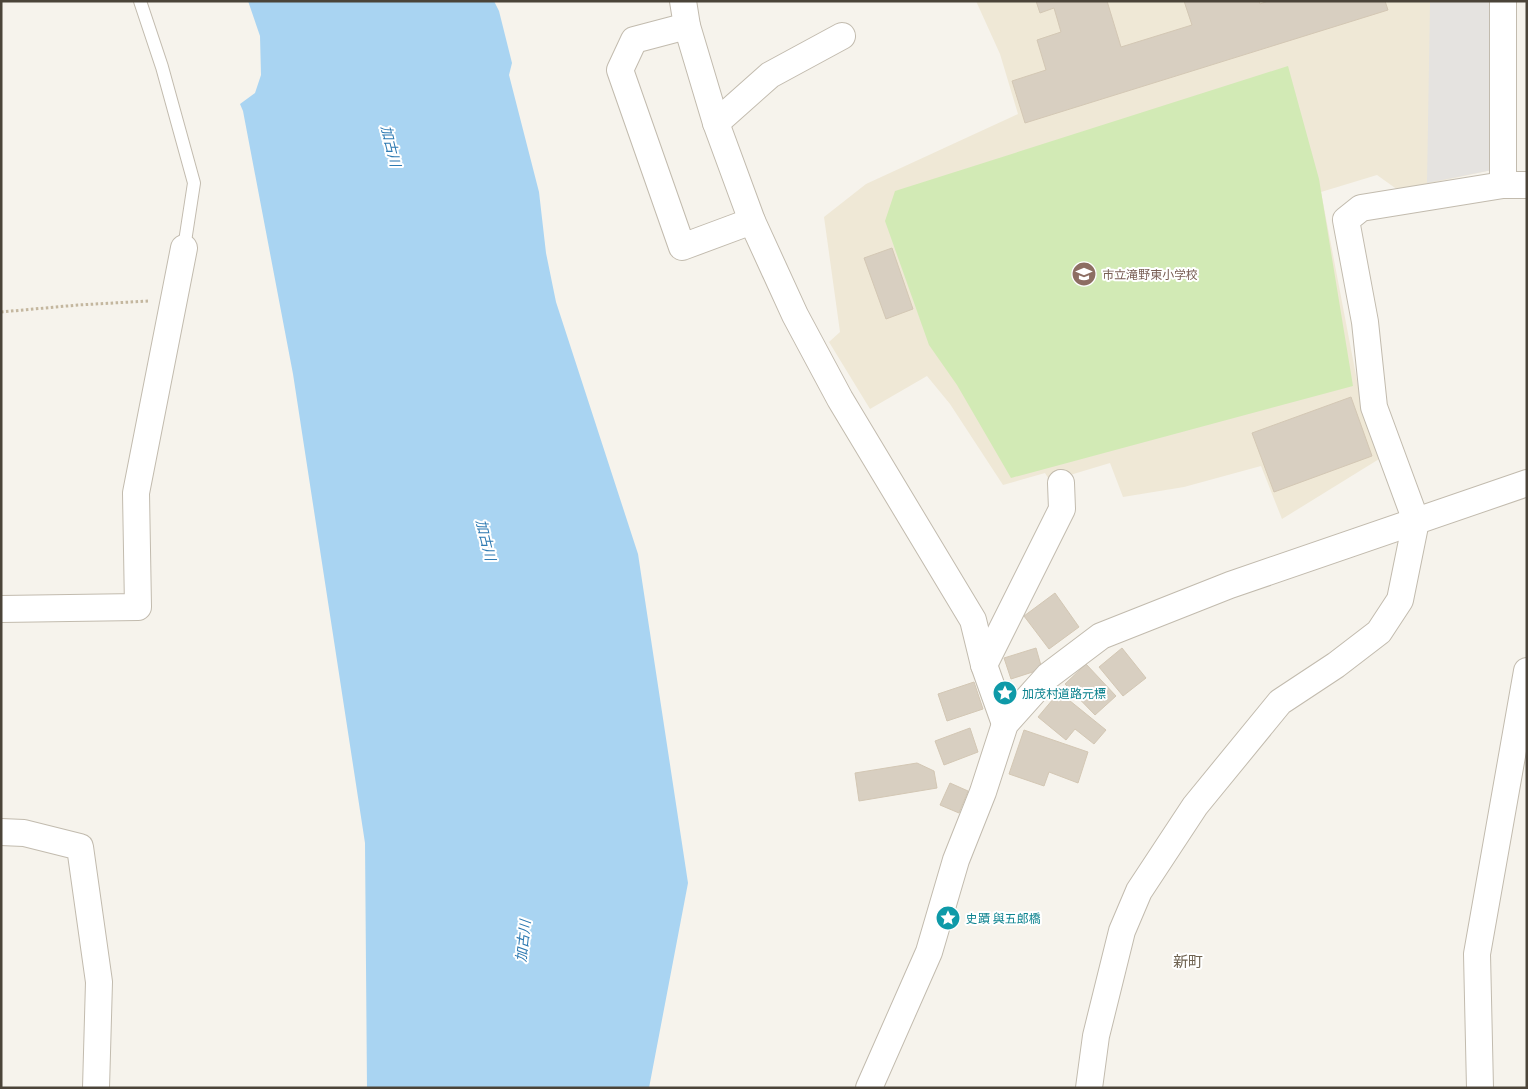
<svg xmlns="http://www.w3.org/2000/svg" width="1528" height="1089" font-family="'IBM Plex Sans','Noto Sans JP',sans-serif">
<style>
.education{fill:#efe8d6}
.green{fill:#d2eab5}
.parking{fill:#e5e3e0}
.water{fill:#a9d4f2}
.building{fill:#d8cfc1;stroke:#d3c7b4}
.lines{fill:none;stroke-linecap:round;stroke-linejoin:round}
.service-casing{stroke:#c2bbae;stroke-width:14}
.minor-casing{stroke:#c2bbae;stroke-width:28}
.path{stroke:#c4b79f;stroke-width:3;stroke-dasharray:2.5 2.5;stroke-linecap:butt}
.service{stroke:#fff;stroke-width:12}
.minor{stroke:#fff;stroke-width:26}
.labels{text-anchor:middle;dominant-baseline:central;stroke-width:4;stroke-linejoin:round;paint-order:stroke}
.education-label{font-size:12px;fill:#785e54;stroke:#fff;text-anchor:start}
.culture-label{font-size:12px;fill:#0d838f;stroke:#fff;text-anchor:start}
.water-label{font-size:14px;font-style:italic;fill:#2e7ab2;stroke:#fff}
.quarter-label{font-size:15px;fill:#6e6250;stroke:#fff}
</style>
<rect width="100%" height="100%" fill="#f6f3ec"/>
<polygon class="education" points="976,1 1493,1 1492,170 1398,190 1377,175 1321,192 1359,391 1384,456 1282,519 1261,466 1184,487 1123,497 1110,463 1050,481 1045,473 1003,485 950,404 927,376 870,409 829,342 840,332 824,217 866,184 1018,114 1000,54"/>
<polygon class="green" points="1288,66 1319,179 1353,386 1011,478 957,385 929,345 885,221 895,191"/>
<polygon class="parking" points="1430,1 1493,1 1492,170 1427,183"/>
<polygon class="water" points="248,1 494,1 499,11 512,63 509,75 539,192 546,253 556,302 638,554 688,883 649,1088 367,1088 365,843 293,374 243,111 240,104 255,93 261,75 260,36"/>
<g class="building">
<polygon points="1036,1 1107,1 1121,47 1192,25 1184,1 1259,1 1260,4 1268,1 1385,1 1388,10 1025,123 1012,81 1046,70 1037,40 1061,32 1054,8 1040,13"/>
<polygon points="892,248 913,309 886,319 864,258"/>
<polygon points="1351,397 1372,456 1274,492 1252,433"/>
<polygon points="1055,593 1079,627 1049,649 1024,616"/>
<polygon points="1036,648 1042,669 1011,679 1004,658"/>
<polygon points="1122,648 1146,678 1123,696 1099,667"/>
<polygon points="1086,664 1116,696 1095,715 1065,684"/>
<polygon points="974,682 983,709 947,721 938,694"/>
<polygon points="1059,692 1106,730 1094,744 1075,729 1066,740 1038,717"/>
<polygon points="970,728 978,752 944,765 935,741"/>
<polygon points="1024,730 1088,752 1078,783 1049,772 1044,786 1009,774"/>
<polygon points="917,763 934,771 937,788 859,801 855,773"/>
<polygon points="950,783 968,791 959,813 940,805"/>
</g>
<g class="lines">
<defs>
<polyline id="service" points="140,1 162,67 194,183 184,248"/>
<g id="minor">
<polyline points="683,1 687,26 716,123 752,221 795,315 840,399 973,620 984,665 1005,724"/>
<polyline points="1503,1 1503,185"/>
<polyline points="687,26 634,40 620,70 682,247 752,221"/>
<polyline points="716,123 770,75 842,36"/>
<polyline points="1,609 138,607 136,493 184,248"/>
<polyline points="984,665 1062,509 1061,483"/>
<polyline points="1,832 24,833 80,847 99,982 96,1088"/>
<polyline points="869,1088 929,952 956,860 983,792 1005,724 1048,676 1101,636 1230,585 1527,483"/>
<polyline points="1089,1088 1096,1036 1122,931 1139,891 1195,806 1280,702 1336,665 1379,632 1400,600 1416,521 1374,407 1365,322 1346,220 1361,208 1503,185 1527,185"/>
<polyline points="1480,1088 1477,954 1527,671"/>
</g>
</defs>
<use href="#service" class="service-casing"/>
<use href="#minor" class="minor-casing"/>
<polyline class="path" points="1,312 78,305 148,301"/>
<use href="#service" class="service"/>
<use href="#minor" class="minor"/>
</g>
<defs>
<symbol id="school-disc" viewBox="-11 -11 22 22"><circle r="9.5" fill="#8d6e63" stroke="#fff"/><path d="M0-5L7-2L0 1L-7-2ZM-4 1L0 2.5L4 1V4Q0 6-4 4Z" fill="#fff"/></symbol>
<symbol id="sight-disc" viewBox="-11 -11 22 22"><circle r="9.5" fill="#0f9aa8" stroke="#fff"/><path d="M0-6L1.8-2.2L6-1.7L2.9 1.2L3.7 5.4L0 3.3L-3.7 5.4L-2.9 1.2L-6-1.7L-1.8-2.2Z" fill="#fff"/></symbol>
</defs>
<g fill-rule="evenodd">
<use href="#school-disc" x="1070" y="260" width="28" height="28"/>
<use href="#sight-disc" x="991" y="679" width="28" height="28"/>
<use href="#sight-disc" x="934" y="904" width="28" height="28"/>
</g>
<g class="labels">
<g class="education-label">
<text x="1102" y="274">市立滝野東小学校</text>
</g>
<g class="culture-label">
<text x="1022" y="693">加茂村道路元標</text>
<text x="966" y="918">史蹟 與五郎橋</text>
</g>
<g class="water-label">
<text transform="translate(391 146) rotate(76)">加古川</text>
<text transform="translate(486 540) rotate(76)">加古川</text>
<text transform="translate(523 941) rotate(-84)">加古川</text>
</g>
<g class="quarter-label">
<text x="1188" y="961">新町</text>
</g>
</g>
<rect width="1528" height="1089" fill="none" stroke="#4b4439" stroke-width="5"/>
</svg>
